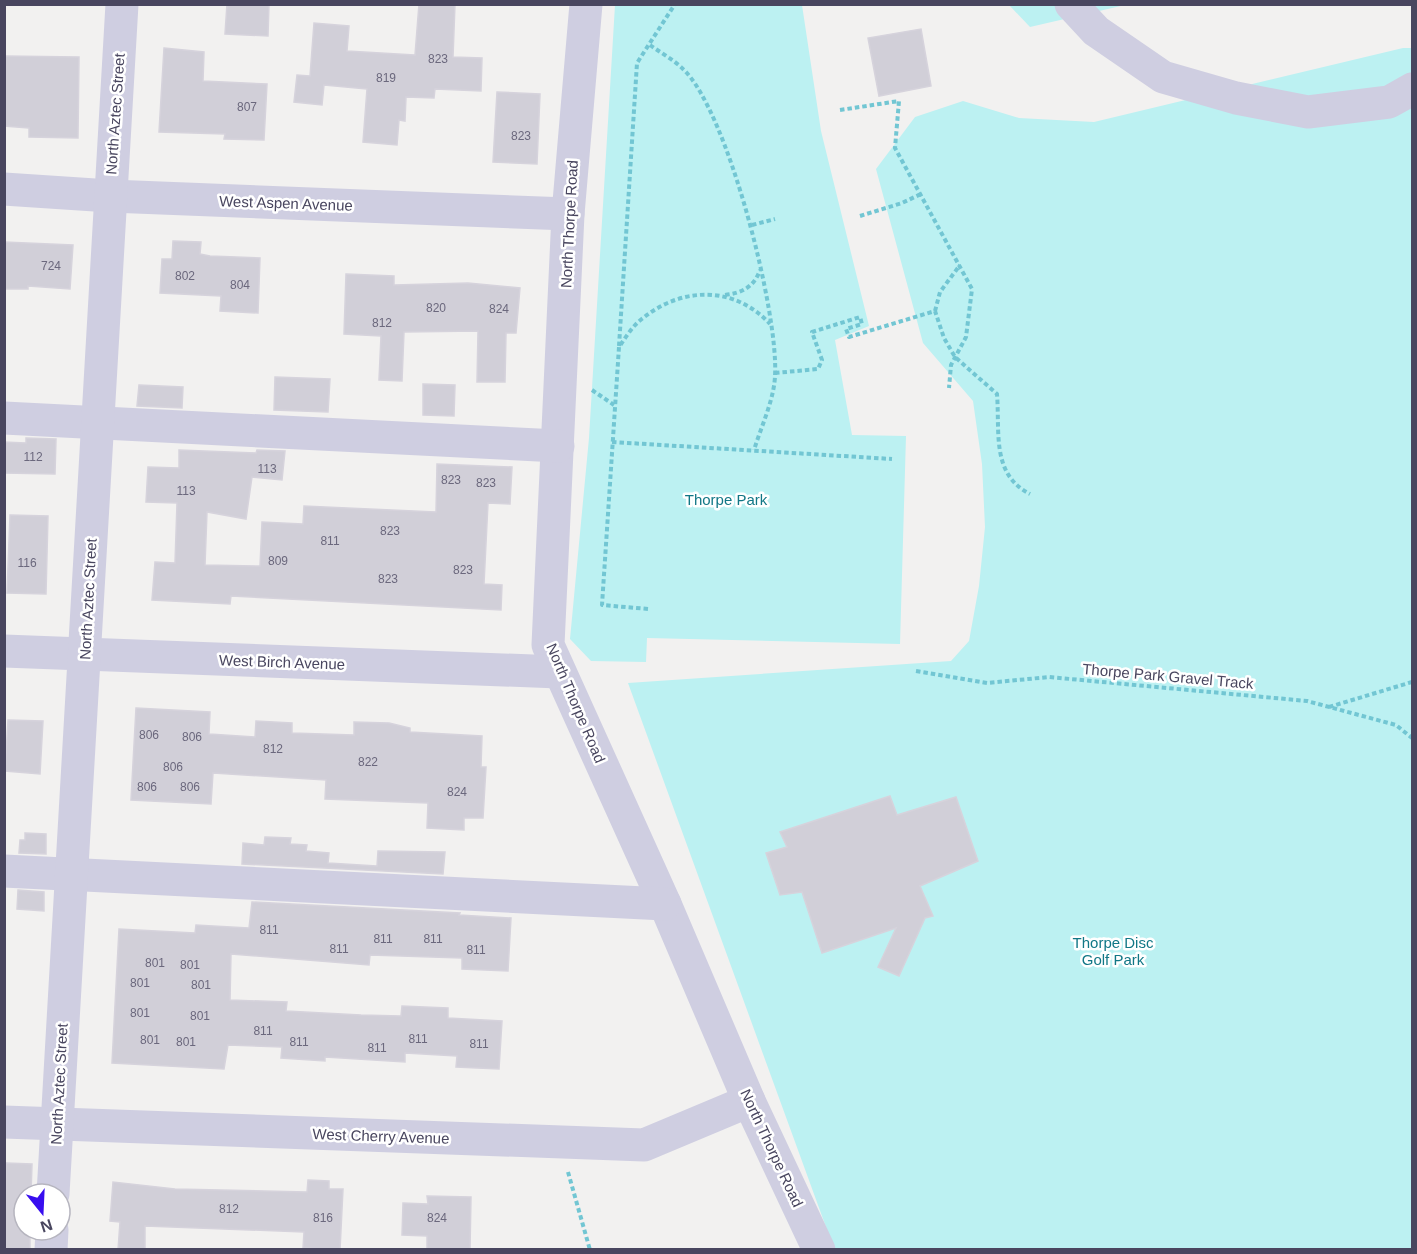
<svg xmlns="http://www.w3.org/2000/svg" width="1417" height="1254" font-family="Helvetica,sans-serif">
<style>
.green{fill:#bcf1f2}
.building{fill:#d1cfd8;stroke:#d6d3dc;stroke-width:1.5}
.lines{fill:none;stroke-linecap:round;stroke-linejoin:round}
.path{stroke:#72c6d3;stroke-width:4;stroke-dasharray:4.5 3;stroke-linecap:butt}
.minor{stroke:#cfcee1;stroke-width:33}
.labels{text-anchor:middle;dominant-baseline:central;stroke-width:5;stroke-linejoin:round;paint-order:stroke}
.number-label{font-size:12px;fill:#6b687d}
.street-label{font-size:15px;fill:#49465f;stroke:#fff}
.park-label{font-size:15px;fill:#117786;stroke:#fff}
</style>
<rect width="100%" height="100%" fill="#f2f1f0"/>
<g class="green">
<polygon points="615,5 802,5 821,131 869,326 835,340 852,435 906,436 900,644 647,638 646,662 591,661 570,639 589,438"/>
<polygon points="1009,5 1125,5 1030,27"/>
<polygon points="1403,48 1412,48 1412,1249 834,1249 628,683 951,661 969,641 979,586 985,527 982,464 973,401 923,343 876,169 915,117 963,101 1019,118 1094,122"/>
</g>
<g class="building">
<polygon points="227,4 269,4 268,36 225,34"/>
<polygon points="419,4 455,4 453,57 482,58 481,91 435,89 434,98 406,97 405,121 399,120 397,145 363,142 367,89 324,85 322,105 294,102 297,75 310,76 314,23 349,26 347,51 415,55"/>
<polygon points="921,29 931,86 879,96 868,38"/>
<polygon points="164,48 204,52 203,81 267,84 264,140 224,139 225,134 159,132"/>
<polygon points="4,56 79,57 78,138 29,137 29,128 4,126"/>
<polygon points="497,92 540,94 537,164 493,162"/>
<polygon points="173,241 201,242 200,254 210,256 260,258 258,313 220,311 221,296 160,293 162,259 172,259"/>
<polygon points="4,242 73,245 70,289 28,286 28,289 4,289"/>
<polygon points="346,274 394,276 394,285 468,283 520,288 516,333 506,333 505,382 477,382 478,331 404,332 402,381 379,380 381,336 344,334"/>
<polygon points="275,377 330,379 328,412 274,410"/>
<polygon points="423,384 455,385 454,416 423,415"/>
<polygon points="139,385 183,387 182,408 137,406"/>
<polygon points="26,438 56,439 55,474 4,473 4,442 26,443"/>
<polygon points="179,450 256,453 257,450 285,451 282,480 252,477 246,519 207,512 205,565 260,566 262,522 303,524 304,506 436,512 437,464 512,467 510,504 488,503 484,584 502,585 501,610 231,596 230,604 152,600 155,562 175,563 177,503 146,502 148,467 179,468"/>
<polygon points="10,515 48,516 46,594 7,593"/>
<polygon points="136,708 210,712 209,734 255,737 256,721 292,723 292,733 354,735 354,722 389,723 410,728 410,732 482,736 481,767 486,767 483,818 464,818 464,830 427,828 428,803 325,799 326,780 213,773 211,804 131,800"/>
<polygon points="8,720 43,721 40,774 5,771"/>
<polygon points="890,796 897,815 956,797 978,861 920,886 933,916 925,918 899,976 878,967 896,928 822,953 802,892 780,895 766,853 787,847 780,832"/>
<polygon points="25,833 46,834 46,854 19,853 20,840 25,840"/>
<polygon points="265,837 291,838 290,844 307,845 306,851 329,853 328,863 377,866 378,851 445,852 443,874 242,864 243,843 264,845"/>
<polygon points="18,890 44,892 44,911 17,909"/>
<polygon points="252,902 460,913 459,915 511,918 508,971 462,969 462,958 370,955 369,965 231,954 230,1000 287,1002 286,1011 361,1015 401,1016 402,1006 448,1008 448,1018 502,1021 499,1069 456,1067 457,1056 405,1053 405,1062 325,1057 325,1061 281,1058 282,1047 228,1045 224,1069 112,1063 119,929 195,933 196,925 249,928"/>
<polygon points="6,1163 32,1164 31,1194 24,1194 24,1230 30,1230 30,1250 4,1250"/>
<polygon points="308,1180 329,1181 329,1189 343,1189 340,1250 303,1248 304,1232 145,1226 145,1250 118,1250 120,1222 110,1221 113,1182 175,1189 307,1192"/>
<polygon points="427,1196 471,1197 470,1250 427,1250 427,1236 402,1235 403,1203 428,1204"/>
</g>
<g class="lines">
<g class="path">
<path d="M650 45C661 53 674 60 683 69 728 111 779 314 775 376 774 400 761 427 754 450"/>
<polyline points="840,110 899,101 895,148 972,289 966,337 951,365 949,388"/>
<polyline points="860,216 902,203 921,194"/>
<polyline points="752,225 775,219"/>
<path d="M725 295C742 293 754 287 760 270"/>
<polyline points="935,311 940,292 960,265"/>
<polyline points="619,346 637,63 675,4"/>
<path d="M775 373 818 369 822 360 812 332 860 317 862 324 846 329 849 337 935 311 944 338 955 357 997 394C1000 433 991 474 1030 494"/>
<polyline points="592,390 614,405"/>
<polyline points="612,442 892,459"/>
<path d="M648 609 602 605 619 347C626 337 633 325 643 318 683 286 735 286 770 324"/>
<polyline points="916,671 987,683 1049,677 1307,701 1396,725 1412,738"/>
<polyline points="1329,707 1412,682"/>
<polyline points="568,1172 590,1250"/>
</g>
<g class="minor">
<polyline points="586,4 568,214 548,645 665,904 749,1101 819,1250"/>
<polyline points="1071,4 1096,31 1163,77 1236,98 1308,112 1389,102 1412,89"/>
<polyline points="4,189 110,196 568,214"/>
<polyline points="4,418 558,446"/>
<polyline points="4,651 559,672"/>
<polyline points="4,871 665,904"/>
<polyline points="4,1122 644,1145 749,1101"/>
<polyline points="53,1194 122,4"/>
<polyline points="51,1250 52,1230"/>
</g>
</g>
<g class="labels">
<g class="number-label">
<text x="438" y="59">823</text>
<text x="386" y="78">819</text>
<text x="247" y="107">807</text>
<text x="521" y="136">823</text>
<text x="51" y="266">724</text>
<text x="185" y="276">802</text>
<text x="240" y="285">804</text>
<text x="436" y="308">820</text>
<text x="499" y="309">824</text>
<text x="382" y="323">812</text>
<text x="33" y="457">112</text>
<text x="267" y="469">113</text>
<text x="451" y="480">823</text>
<text x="486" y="483">823</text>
<text x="186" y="491">113</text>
<text x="390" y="531">823</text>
<text x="330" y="541">811</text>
<text x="278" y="561">809</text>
<text x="27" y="563">116</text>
<text x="463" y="570">823</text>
<text x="388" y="579">823</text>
<text x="149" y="735">806</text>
<text x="192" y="737">806</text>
<text x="273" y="749">812</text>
<text x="368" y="762">822</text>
<text x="173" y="767">806</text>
<text x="147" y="787">806</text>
<text x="190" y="787">806</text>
<text x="457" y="792">824</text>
<text x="269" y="930">811</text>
<text x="383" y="939">811</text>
<text x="433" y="939">811</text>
<text x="339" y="949">811</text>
<text x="476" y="950">811</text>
<text x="155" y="963">801</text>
<text x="190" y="965">801</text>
<text x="140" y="983">801</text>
<text x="201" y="985">801</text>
<text x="140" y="1013">801</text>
<text x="200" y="1016">801</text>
<text x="263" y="1031">811</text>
<text x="418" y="1039">811</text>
<text x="150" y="1040">801</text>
<text x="186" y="1042">801</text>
<text x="299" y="1042">811</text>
<text x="479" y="1044">811</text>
<text x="377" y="1048">811</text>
<text x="229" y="1209">812</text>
<text x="323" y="1218">816</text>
<text x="437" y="1218">824</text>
</g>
<g class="street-label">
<text transform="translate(115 114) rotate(-86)">North Aztec Street</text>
<text transform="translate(286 203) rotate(2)">West Aspen Avenue</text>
<text transform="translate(569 224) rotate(-87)">North Thorpe Road</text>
<text transform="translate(88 599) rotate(-87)">North Aztec Street</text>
<text transform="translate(282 662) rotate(2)">West Birch Avenue</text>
<text transform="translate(1168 676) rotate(5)">Thorpe Park Gravel Track</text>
<text transform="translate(576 703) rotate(67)">North Thorpe Road</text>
<text transform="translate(59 1084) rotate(-87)">North Aztec Street</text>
<text transform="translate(381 1136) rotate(2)">West Cherry Avenue</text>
<text transform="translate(772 1148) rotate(65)">North Thorpe Road</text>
</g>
<g class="park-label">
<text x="726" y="499">Thorpe Park</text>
<text x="1113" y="942">Thorpe Disc<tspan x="1113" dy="17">Golf Park</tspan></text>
</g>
</g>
<rect width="1417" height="1254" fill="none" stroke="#49465f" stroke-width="12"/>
<g transform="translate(42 1212) rotate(162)"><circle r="28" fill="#ffffff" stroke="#b6b5bf" stroke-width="1.5"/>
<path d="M0-4.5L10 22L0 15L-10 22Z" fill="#380eef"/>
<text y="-9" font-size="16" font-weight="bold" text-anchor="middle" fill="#49465f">N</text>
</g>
</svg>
